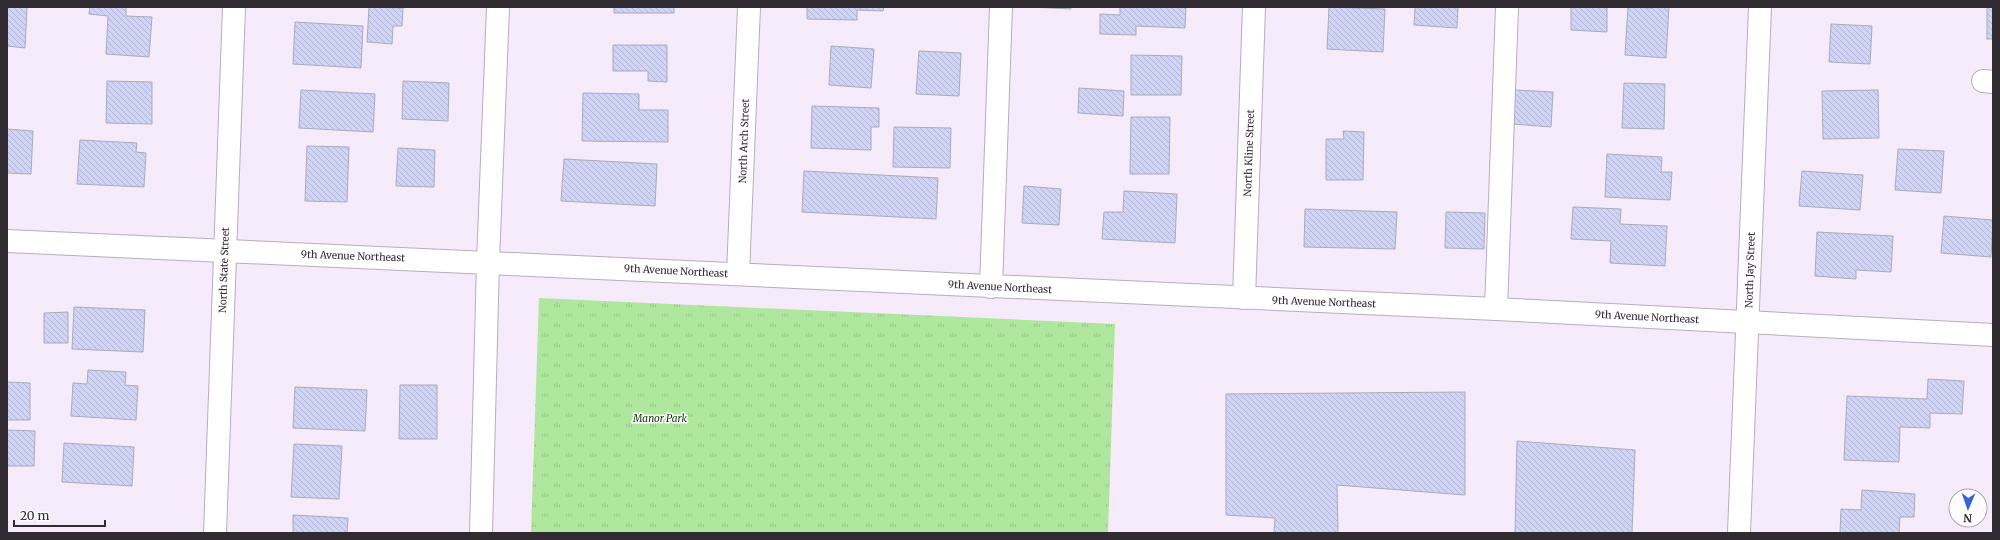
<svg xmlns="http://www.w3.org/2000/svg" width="2000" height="540" font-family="Merriweather,serif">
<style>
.park{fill:url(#park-tufts)}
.building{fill:url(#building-back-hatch);stroke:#a9abbb}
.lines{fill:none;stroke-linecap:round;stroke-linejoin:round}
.minor-casing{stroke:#b8adbb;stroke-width:24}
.minor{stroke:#fff;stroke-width:22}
.labels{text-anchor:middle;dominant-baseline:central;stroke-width:3;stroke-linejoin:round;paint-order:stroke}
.street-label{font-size:10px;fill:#312c32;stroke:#fefcff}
.park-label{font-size:10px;font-style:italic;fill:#103401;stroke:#fefcff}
</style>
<defs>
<pattern id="park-tufts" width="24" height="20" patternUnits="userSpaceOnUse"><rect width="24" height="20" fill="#b0e79e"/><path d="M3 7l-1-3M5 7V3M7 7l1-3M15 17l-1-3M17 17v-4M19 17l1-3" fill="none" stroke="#98c689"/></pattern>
<pattern id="building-back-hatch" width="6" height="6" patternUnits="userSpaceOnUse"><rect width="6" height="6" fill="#d0d4f6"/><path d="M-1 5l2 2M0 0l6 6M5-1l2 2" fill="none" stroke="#b3b6d3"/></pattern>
</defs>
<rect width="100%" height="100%" fill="#f6ebfa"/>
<polygon class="park" points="539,298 1115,324 1108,533 531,533"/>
<g class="building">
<polygon points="7,7 27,7 25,48 7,46"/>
<polygon points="90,7 126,7 126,16 152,17 149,57 106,54 108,16 89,14"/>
<polygon points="369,7 403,8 402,26 393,26 392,44 367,42"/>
<rect x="614" y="7" width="60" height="6"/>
<polygon points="807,7 884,7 883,11 857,10 857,20 807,19"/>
<polygon points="1030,7 1071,7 1071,9"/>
<polygon points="1120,7 1186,7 1185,28 1136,26 1136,35 1100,34 1100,14 1120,15"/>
<polygon points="1329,7 1385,9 1383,52 1327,49"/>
<polygon points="1415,7 1458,7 1457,28 1414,25"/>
<polygon points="1571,7 1607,7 1607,32 1571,30"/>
<polygon points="1628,7 1652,8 1652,7 1669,7 1666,58 1625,55"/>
<rect x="1987" y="7" width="6" height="32"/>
<polygon points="295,22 363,26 361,68 293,64"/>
<polygon points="1831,24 1872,26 1870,64 1829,62"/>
<polygon points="613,45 667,45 667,82 648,81 648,71 613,71"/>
<polygon points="831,46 874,49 871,88 829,85"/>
<polygon points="919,51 961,53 959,96 916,94"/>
<polygon points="1131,55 1182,56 1181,95 1131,95"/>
<polygon points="107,81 152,82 152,124 106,123"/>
<polygon points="403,81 449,83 448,121 402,119"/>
<polygon points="1624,83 1665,84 1664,129 1622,128"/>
<polygon points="1079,88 1124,91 1123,116 1078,113"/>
<polygon points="301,90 375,94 373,132 299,128"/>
<polygon points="1515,90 1553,92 1551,127 1513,124"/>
<polygon points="1878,90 1879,138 1823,139 1822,91"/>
<polygon points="583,93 639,94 639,110 668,110 668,142 582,141"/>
<polygon points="812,106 879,108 879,127 871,127 871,150 811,148"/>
<polygon points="1131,117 1170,117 1169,174 1130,174"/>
<polygon points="894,127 951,128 950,168 893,167"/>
<polygon points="7,129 33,131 31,174 7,173"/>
<polygon points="1343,131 1364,132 1363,180 1326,180 1326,139 1344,139"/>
<polygon points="80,140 137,143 136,152 146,153 144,187 77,184"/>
<polygon points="307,146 349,147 347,202 305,201"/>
<polygon points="398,148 435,150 434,187 396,186"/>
<polygon points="1898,149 1944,151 1941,193 1895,190"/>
<polygon points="1607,154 1662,157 1661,172 1672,172 1670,200 1605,197"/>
<polygon points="564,159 657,164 655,206 561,201"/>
<polygon points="804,171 938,178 936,219 802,212"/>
<polygon points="1802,171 1863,175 1860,210 1799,206"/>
<polygon points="1024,186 1061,189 1059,225 1022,223"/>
<polygon points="1124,191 1177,194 1175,243 1102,239 1104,212 1123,212"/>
<polygon points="1573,207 1621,209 1620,224 1667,226 1665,266 1610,263 1611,241 1571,239"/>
<polygon points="1305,209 1397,212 1395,249 1304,247"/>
<polygon points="1446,212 1485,213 1484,249 1445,248"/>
<polygon points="1944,216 1993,220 1991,257 1941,253"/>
<polygon points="1817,232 1893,236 1891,272 1856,270 1856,279 1815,276"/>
<polygon points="74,307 145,310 143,352 72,349"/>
<polygon points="68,312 68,343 44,343 44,313"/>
<polygon points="88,370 126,372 125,385 138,386 136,420 71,416 73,383 87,384"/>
<polygon points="1928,379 1964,381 1962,414 1930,413 1930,428 1900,427 1899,462 1844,460 1847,396 1927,399"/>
<polygon points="7,382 30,383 30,420 7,420"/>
<polygon points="400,385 437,385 437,439 399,439"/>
<polygon points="295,387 367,390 365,431 293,428"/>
<polygon points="1465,392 1465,495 1337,485 1338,533 1274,533 1275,518 1226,515 1226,394"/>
<polygon points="7,430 35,431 34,466 7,466"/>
<polygon points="1517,441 1635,450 1632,533 1515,533"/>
<polygon points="64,443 134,447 132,486 62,482"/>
<polygon points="294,444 342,446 339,499 291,497"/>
<polygon points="1862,490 1915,494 1914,517 1900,517 1899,533 1840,533 1841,509 1861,510"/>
<polygon points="293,515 348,518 347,533 293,533"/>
</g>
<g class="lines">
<defs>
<g id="minor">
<polyline points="1983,81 1993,82"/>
<polyline points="7,241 1496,309 1993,335"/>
<polyline points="738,274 749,7"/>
<polyline points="991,287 1001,7"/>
<polyline points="1244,298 1254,7"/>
<polyline points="1496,309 1507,7"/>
<polyline points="215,533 234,7"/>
<polyline points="481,533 488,262 498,7"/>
<polyline points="1739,533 1760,7"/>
</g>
</defs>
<use href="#minor" class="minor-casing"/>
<use href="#minor" class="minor"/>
</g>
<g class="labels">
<g class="street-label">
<text transform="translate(744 141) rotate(-88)">North Arch Street</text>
<text transform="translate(1249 153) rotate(-88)">North Kline Street</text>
<text transform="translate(353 256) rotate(2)">9th Avenue Northeast</text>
<text transform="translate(224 270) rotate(-88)">North State Street</text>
<text transform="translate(1750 270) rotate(-88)">North Jay Street</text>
<text transform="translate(676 271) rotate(3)">9th Avenue Northeast</text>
<text transform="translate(1000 287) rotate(3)">9th Avenue Northeast</text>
<text transform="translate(1324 302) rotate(2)">9th Avenue Northeast</text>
<text transform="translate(1647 317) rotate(3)">9th Avenue Northeast</text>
</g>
<g class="park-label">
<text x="660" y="418">Manor Park</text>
</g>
</g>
<rect width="2000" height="540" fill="none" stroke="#312c32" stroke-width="16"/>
<g transform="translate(1968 508) rotate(182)"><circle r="19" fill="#fefcff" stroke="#aca9ad"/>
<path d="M0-3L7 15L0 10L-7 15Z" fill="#3863d4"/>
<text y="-6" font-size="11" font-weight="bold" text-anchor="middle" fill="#312c32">N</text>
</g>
<path d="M14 520v6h91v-6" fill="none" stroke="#312c32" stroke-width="2"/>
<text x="20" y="520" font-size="12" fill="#312c32" stroke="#fefcff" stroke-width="3" paint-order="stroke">20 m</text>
</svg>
